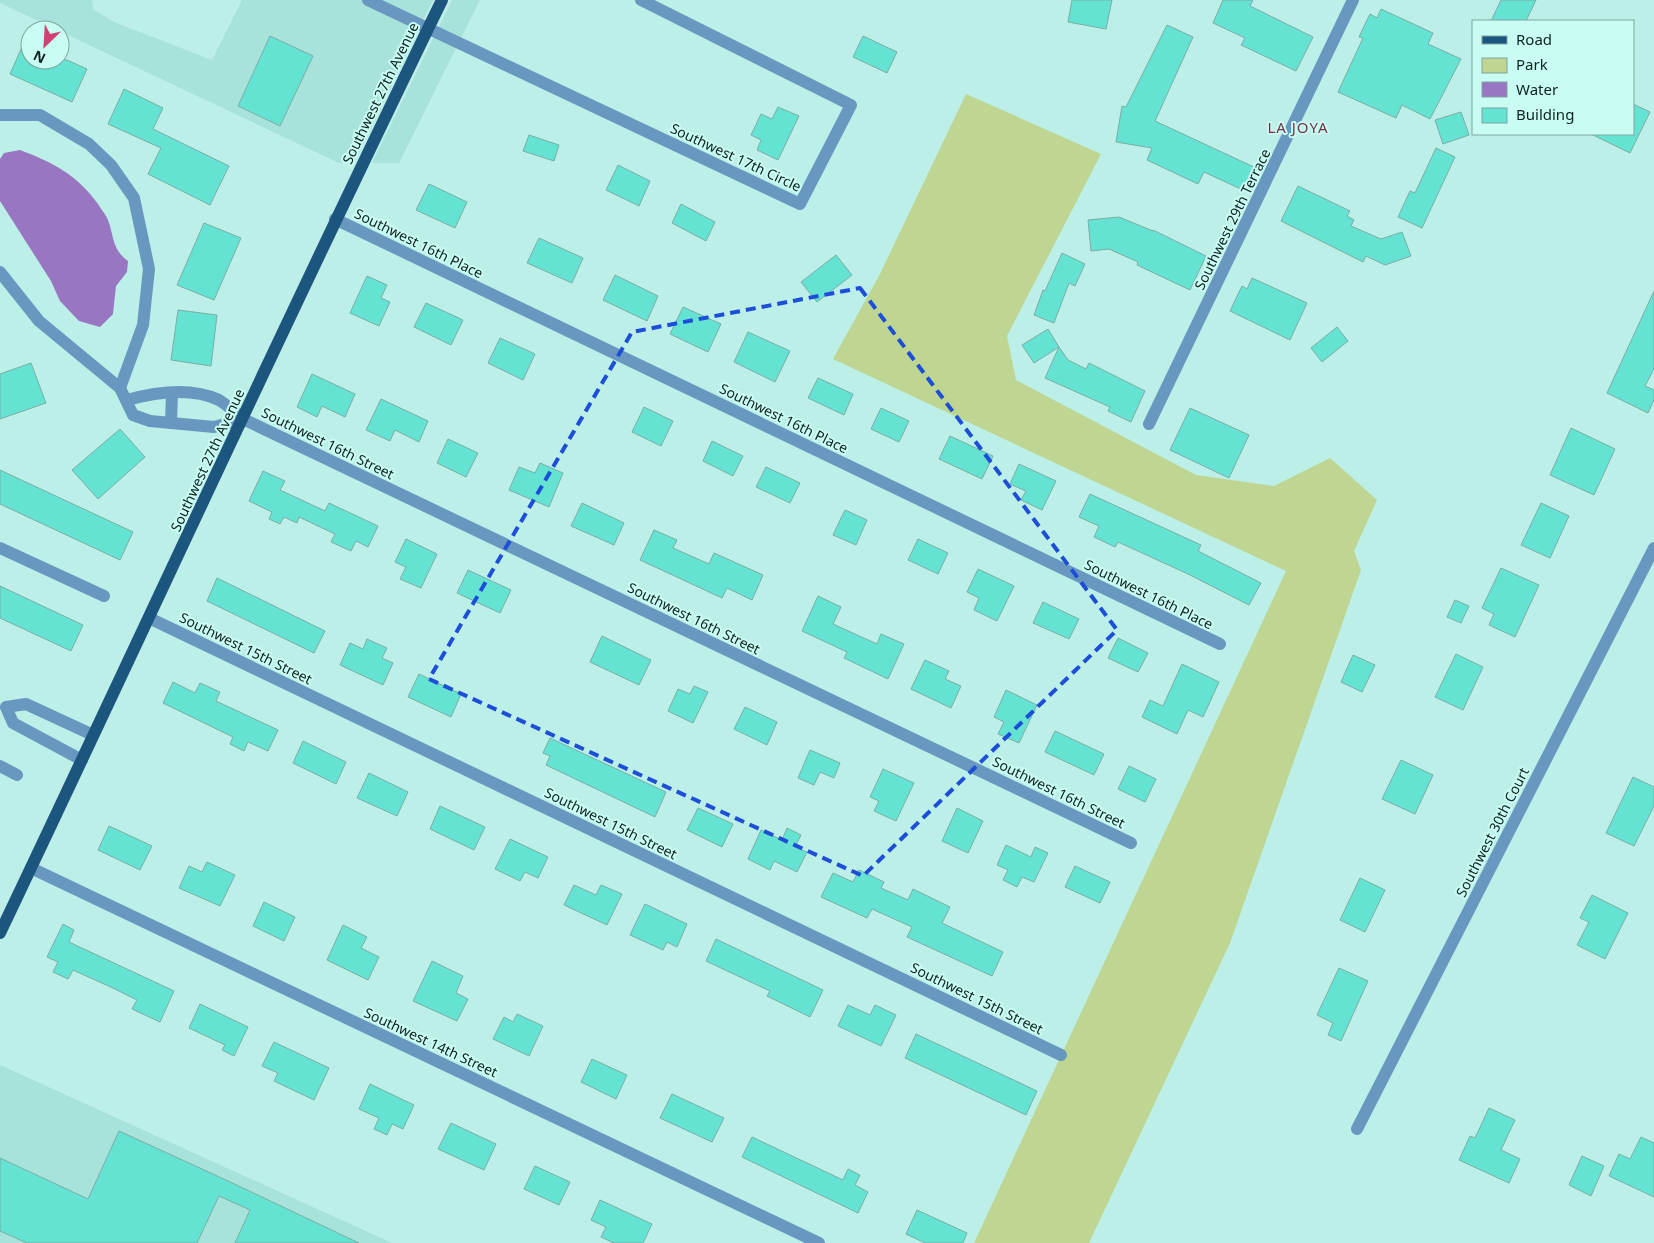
<svg xmlns="http://www.w3.org/2000/svg" width="1654" height="1243" font-family="'Noto Sans',sans-serif">
<style>
.built{fill:#a7e3da}
.green{fill:#bed692}
.water{fill:#9876c1}
.building{fill:#64e3d3;stroke:#7bada5}
.lines{fill:none;stroke-linecap:round;stroke-linejoin:round}
.minor{stroke:#6898c0;stroke-width:12}
.major{stroke:#1c557e;stroke-width:12}
.marked{fill:none;stroke:#1d4ed8;stroke-width:4;stroke-dasharray:10 6;stroke-linejoin:round}
.labels{text-anchor:middle;dominant-baseline:central;stroke-width:4;stroke-linejoin:round;paint-order:stroke}
.street-label{font-size:14px;fill:#0e221f;stroke:#c9fdf4}
.neighbourhood-label{font-size:15px;letter-spacing:1px;fill:#783247;stroke:#c9fdf4}
</style>
<rect width="100%" height="100%" fill="#bcefe7"/>
<g class="built">
<polygon points="0,0 92,0 93,9 114,22 212,60 242,0 433,0 354,163 339,163 0,3"/>
<polygon points="452,0 480,0 399,163 372,163"/>
<polygon points="0,1065 392,1243 0,1243"/>
</g>
<polygon class="green" points="966,94 1101,154 1007,336 1016,380 1196,475 1274,486 1330,458 1377,500 1354,551 1361,570 1230,943 1089,1243 974,1243 1286,571 833,359 880,274"/>
<path class="water" d="M20 150C54 163 76 174 98 204 101 209 106 215 108 220 114 236 112 250 128 261L127 272 116 286 113 314 100 327 79 321 60 301 51 281 0 201V159L4 153Z"/>
<g class="building">
<polygon points="1072,0 1112,0 1106,29 1068,22"/>
<polygon points="1223,0 1253,0 1250,6 1313,37 1296,71 1241,45 1245,38 1213,23"/>
<polygon points="1501,0 1536,0 1526,21 1491,21"/>
<polygon points="1381,9 1433,33 1428,44 1461,59 1430,119 1402,105 1396,118 1338,92 1363,38 1359,37 1370,14 1377,18"/>
<polygon points="1167,25 1193,37 1155,121 1256,168 1245,191 1204,172 1198,184 1147,160 1152,148 1116,142 1122,106 1126,107"/>
<polygon points="30,29 30,60 67,60 87,69 72,102 10,74"/>
<polygon points="270,36 313,56 280,126 238,106"/>
<polygon points="863,36 897,52 887,73 853,57"/>
<polygon points="124,89 163,108 153,129 229,166 210,205 148,174 161,148 108,124"/>
<polygon points="1633,104 1650,112 1630,153 1591,134 1633,134"/>
<polygon points="778,107 799,116 778,160 757,150 761,140 751,135 761,114 772,119"/>
<polygon points="1461,112 1469,135 1443,144 1435,120"/>
<polygon points="529,135 559,145 554,161 523,151"/>
<polygon points="1436,148 1455,157 1422,228 1398,217 1410,191 1415,193"/>
<polygon points="618,165 650,181 639,206 606,190"/>
<polygon points="429,184 467,202 455,228 416,210"/>
<polygon points="1298,186 1350,211 1347,216 1354,220 1351,226 1381,239 1402,232 1411,256 1385,265 1366,256 1363,262 1281,221"/>
<polygon points="681,204 715,222 706,241 672,223"/>
<polygon points="1119,217 1153,231 1153,230 1206,256 1190,290 1137,265 1138,262 1109,249 1091,251 1088,220"/>
<polygon points="204,223 241,238 214,300 177,285"/>
<polygon points="539,238 583,258 572,283 527,263"/>
<polygon points="1062,253 1085,264 1075,286 1069,283 1054,323 1034,315 1043,290 1045,291"/>
<polygon points="836,255 852,275 817,302 801,282"/>
<polygon points="615,275 658,296 647,321 603,300"/>
<polygon points="367,276 387,285 381,298 390,302 379,326 350,313"/>
<polygon points="1252,278 1307,303 1290,340 1230,311 1242,286 1247,289"/>
<polygon points="1654,291 1654,369 1645,386 1654,390 1654,400 1648,413 1607,393"/>
<polygon points="426,303 463,320 451,345 414,327"/>
<polygon points="683,307 721,324 708,352 670,334"/>
<polygon points="178,310 217,315 211,366 171,360"/>
<polygon points="1337,327 1348,341 1322,362 1311,348"/>
<polygon points="1048,329 1059,347 1034,363 1022,345"/>
<polygon points="748,332 790,351 775,382 734,362"/>
<polygon points="500,338 535,354 523,380 488,363"/>
<polygon points="1059,347 1068,360 1086,369 1089,363 1145,391 1131,422 1108,411 1110,407 1045,378"/>
<polygon points="31,363 46,403 0,419 0,374"/>
<polygon points="312,374 355,394 345,417 322,406 317,417 297,407"/>
<polygon points="818,378 853,394 844,415 808,398"/>
<polygon points="381,399 428,421 419,442 395,430 390,441 366,430"/>
<polygon points="644,407 673,421 661,446 632,432"/>
<polygon points="881,408 909,421 899,442 871,429"/>
<polygon points="1190,408 1249,435 1229,478 1170,450"/>
<polygon points="1571,428 1615,449 1594,495 1550,475"/>
<polygon points="120,429 145,457 98,499 72,470"/>
<polygon points="950,436 993,456 982,479 939,459"/>
<polygon points="448,439 478,453 466,477 437,463"/>
<polygon points="712,441 743,456 733,476 703,461"/>
<polygon points="540,463 563,473 549,507 509,490 519,467 535,473"/>
<polygon points="1019,464 1056,481 1042,510 1021,500 1026,491 1010,484"/>
<polygon points="766,467 800,483 790,503 756,487"/>
<polygon points="0,470 133,532 120,560 0,504"/>
<polygon points="263,471 285,481 280,490 325,511 329,503 378,526 368,547 356,541 351,551 331,542 335,534 299,517 297,523 284,517 280,524 269,519 272,512 249,501"/>
<polygon points="1090,494 1201,545 1198,551 1261,583 1249,605 1188,574 1118,542 1115,547 1094,537 1099,526 1079,517"/>
<polygon points="582,503 624,523 614,545 571,526"/>
<polygon points="1541,503 1569,516 1550,558 1521,545"/>
<polygon points="845,510 867,520 856,545 833,535"/>
<polygon points="654,530 677,540 673,548 709,564 714,553 763,575 752,600 727,588 722,598 640,560"/>
<polygon points="406,539 437,554 421,588 400,579 406,567 395,562"/>
<polygon points="918,539 948,553 938,574 908,560"/>
<polygon points="1501,568 1539,585 1515,637 1489,625 1494,614 1482,608"/>
<polygon points="978,569 1014,586 997,621 974,610 979,598 967,592"/>
<polygon points="468,570 511,590 500,613 457,593"/>
<polygon points="217,578 325,631 314,653 207,601"/>
<polygon points="0,586 83,625 71,651 0,618"/>
<polygon points="818,596 841,607 833,624 877,644 881,634 904,644 888,679 844,658 847,652 802,631"/>
<polygon points="1455,600 1469,606 1461,623 1447,617"/>
<polygon points="1043,602 1079,619 1069,639 1033,623"/>
<polygon points="602,636 651,660 639,685 590,662"/>
<polygon points="1118,638 1148,653 1138,672 1108,658"/>
<polygon points="367,639 387,648 382,658 393,663 383,685 340,665 350,643 363,649"/>
<polygon points="1456,654 1483,667 1463,710 1435,697"/>
<polygon points="1353,655 1375,665 1362,692 1341,682"/>
<polygon points="925,660 949,671 945,679 961,686 951,708 911,689"/>
<polygon points="1182,664 1219,682 1203,717 1188,710 1177,734 1142,717 1150,700 1163,706"/>
<polygon points="419,674 461,694 451,717 408,697"/>
<polygon points="173,682 195,693 200,683 220,692 216,701 278,730 268,751 248,742 244,751 230,744 233,737 163,703"/>
<polygon points="694,686 708,692 693,723 668,711 678,689 690,694"/>
<polygon points="1006,690 1037,705 1019,743 998,734 1004,722 994,717"/>
<polygon points="745,707 777,722 767,745 734,729"/>
<polygon points="1055,731 1104,754 1094,775 1045,752"/>
<polygon points="550,738 666,792 655,817 546,765 550,756 543,753"/>
<polygon points="303,741 346,762 336,784 293,763"/>
<polygon points="810,750 840,763 834,778 820,772 814,785 798,778"/>
<polygon points="1401,760 1433,775 1415,814 1382,799"/>
<polygon points="1129,766 1156,779 1145,802 1118,789"/>
<polygon points="883,769 914,783 896,821 874,811 879,801 870,797"/>
<polygon points="369,773 408,792 397,816 357,798"/>
<polygon points="1633,777 1654,787 1654,806 1634,846 1606,833"/>
<polygon points="440,806 485,827 474,850 430,829"/>
<polygon points="698,808 733,824 722,847 687,830"/>
<polygon points="957,808 983,821 968,853 942,841"/>
<polygon points="109,826 152,846 140,870 98,850"/>
<polygon points="787,828 801,835 795,847 807,852 797,872 774,861 770,870 748,859 761,830 782,840"/>
<polygon points="510,839 548,857 538,878 525,872 520,881 495,869"/>
<polygon points="1006,845 1031,857 1035,847 1048,853 1034,882 1022,877 1017,887 1003,880 1008,870 997,865"/>
<polygon points="207,862 235,875 220,906 179,888 189,866 202,872"/>
<polygon points="1075,866 1110,882 1100,903 1065,887"/>
<polygon points="859,870 884,882 881,888 908,900 913,889 950,907 942,923 1003,952 992,976 907,937 912,927 872,909 867,918 821,897 833,873 853,882"/>
<polygon points="1360,878 1385,890 1365,932 1340,920"/>
<polygon points="574,885 596,895 601,885 622,894 607,925 564,905"/>
<polygon points="1592,895 1628,913 1605,959 1577,945 1589,922 1580,918"/>
<polygon points="264,902 295,917 284,941 253,926"/>
<polygon points="645,904 687,924 677,947 667,942 663,950 630,935"/>
<polygon points="63,924 74,930 69,942 174,991 160,1022 132,1009 137,1000 115,989 73,970 68,979 53,972 58,962 47,957"/>
<polygon points="343,925 367,937 361,948 379,957 368,980 327,960"/>
<polygon points="716,939 823,990 810,1017 767,996 770,991 706,961"/>
<polygon points="432,961 463,976 456,993 468,999 457,1021 413,1001"/>
<polygon points="1339,968 1368,981 1341,1041 1328,1035 1333,1023 1317,1015"/>
<polygon points="200,1004 248,1027 234,1056 222,1050 225,1045 189,1028"/>
<polygon points="848,1005 870,1015 875,1005 896,1015 881,1046 838,1026"/>
<polygon points="517,1014 543,1026 529,1056 493,1039 504,1017 513,1022"/>
<polygon points="916,1034 1037,1091 1026,1115 905,1058"/>
<polygon points="274,1042 329,1068 314,1100 274,1081 278,1073 262,1066"/>
<polygon points="592,1059 627,1075 616,1099 581,1082"/>
<polygon points="370,1084 414,1105 403,1129 392,1124 387,1135 374,1129 379,1118 359,1109"/>
<polygon points="672,1094 724,1118 712,1142 660,1118"/>
<polygon points="1489,1108 1515,1120 1501,1150 1520,1159 1509,1183 1459,1160 1470,1136 1475,1138"/>
<polygon points="451,1123 496,1144 484,1170 438,1149"/>
<polygon points="119,1131 226,1180 359,1243 235,1243 250,1210 219,1196 197,1243 27,1243 0,1231 0,1158 88,1199"/>
<polygon points="752,1137 843,1180 848,1169 860,1175 855,1185 868,1192 858,1213 742,1157"/>
<polygon points="1641,1137 1654,1143 1654,1197 1609,1176 1619,1154 1630,1159"/>
<polygon points="1582,1156 1604,1166 1591,1196 1569,1185"/>
<polygon points="535,1166 570,1182 559,1205 524,1189"/>
<polygon points="600,1200 652,1224 643,1243 614,1243 601,1237 606,1227 591,1220"/>
<polygon points="917,1210 967,1233 963,1243 925,1243 906,1234"/>
</g>
<g class="lines">
<g class="minor">
<polyline points="368,0 800,204 851,105 641,0"/>
<polyline points="0,115 40,115 89,144 111,165 134,198 149,269 143,325 120,388"/>
<polyline points="335,219 1220,644"/>
<polyline points="0,272 39,321 120,388 133,415 150,421 214,427 243,419"/>
<path d="M127 400C156 392 191 387 219 400 227 405 236 413 243 419L1131 843"/>
<polyline points="171,423 172,393"/>
<polyline points="1149,424 1353,0"/>
<polyline points="0,548 104,596"/>
<polyline points="149,618 1061,1055"/>
<polyline points="82,760 13,723 6,707 26,704 93,735"/>
<polyline points="0,766 17,775"/>
<polyline points="31,868 819,1243"/>
<polyline points="1357,1129 1654,548"/>
</g>
<path class="major" d="M0 933C148 622 291 309 442 0"/>
</g>
<path class="marked" d="M860 288 1117 630 863 876 429 679 632 332Z"/>
<g class="labels">
<g class="street-label">
<text transform="translate(380 93) rotate(-64)">Southwest 27th Avenue</text>
<text transform="translate(736 157) rotate(25)">Southwest 17th Circle</text>
<text transform="translate(1232 219) rotate(-64)">Southwest 29th Terrace</text>
<text transform="translate(419 243) rotate(26)">Southwest 16th Place</text>
<text transform="translate(784 418) rotate(26)">Southwest 16th Place</text>
<text transform="translate(328 443) rotate(26)">Southwest 16th Street</text>
<text transform="translate(207 460) rotate(-65)">Southwest 27th Avenue</text>
<text transform="translate(1149 594) rotate(26)">Southwest 16th Place</text>
<text transform="translate(694 618) rotate(26)">Southwest 16th Street</text>
<text transform="translate(246 648) rotate(26)">Southwest 15th Street</text>
<text transform="translate(1059 792) rotate(26)">Southwest 16th Street</text>
<text transform="translate(611 823) rotate(26)">Southwest 15th Street</text>
<text transform="translate(1492 832) rotate(-63)">Southwest 30th Court</text>
<text transform="translate(977 998) rotate(26)">Southwest 15th Street</text>
<text transform="translate(431 1042) rotate(25)">Southwest 14th Street</text>
</g>
<g class="neighbourhood-label">
<text x="1298" y="127">LA JOYA</text>
</g>
</g>
<rect x="1472" y="20" width="162" height="115" fill="#c9fdf4" stroke="#7ea59f"/>
<rect x="1482" y="36" width="25" height="8" fill="#1c557e" stroke="#7ea59f"/>
<text x="1516" y="45" font-size="15" fill="#0e221f">Road</text>
<rect x="1482" y="58" width="25" height="15" fill="#bed692" stroke="#7ea59f"/>
<text x="1516" y="70" font-size="15" fill="#0e221f">Park</text>
<rect x="1482" y="82" width="25" height="15" fill="#9876c1" stroke="#7ea59f"/>
<text x="1516" y="95" font-size="15" fill="#0e221f">Water</text>
<rect x="1482" y="108" width="25" height="15" fill="#64e3d3" stroke="#7ea59f"/>
<text x="1516" y="120" font-size="15" fill="#0e221f">Building</text>
<g transform="translate(45 45) rotate(205)"><circle r="24" fill="#c9fdf4" stroke="#7ea59f"/>
<path d="M0-4L9 19L0 12L-9 19Z" fill="#ce4171"/>
<text y="-8" font-size="14" font-weight="bold" text-anchor="middle" fill="#0e221f">N</text>
</g>
</svg>
